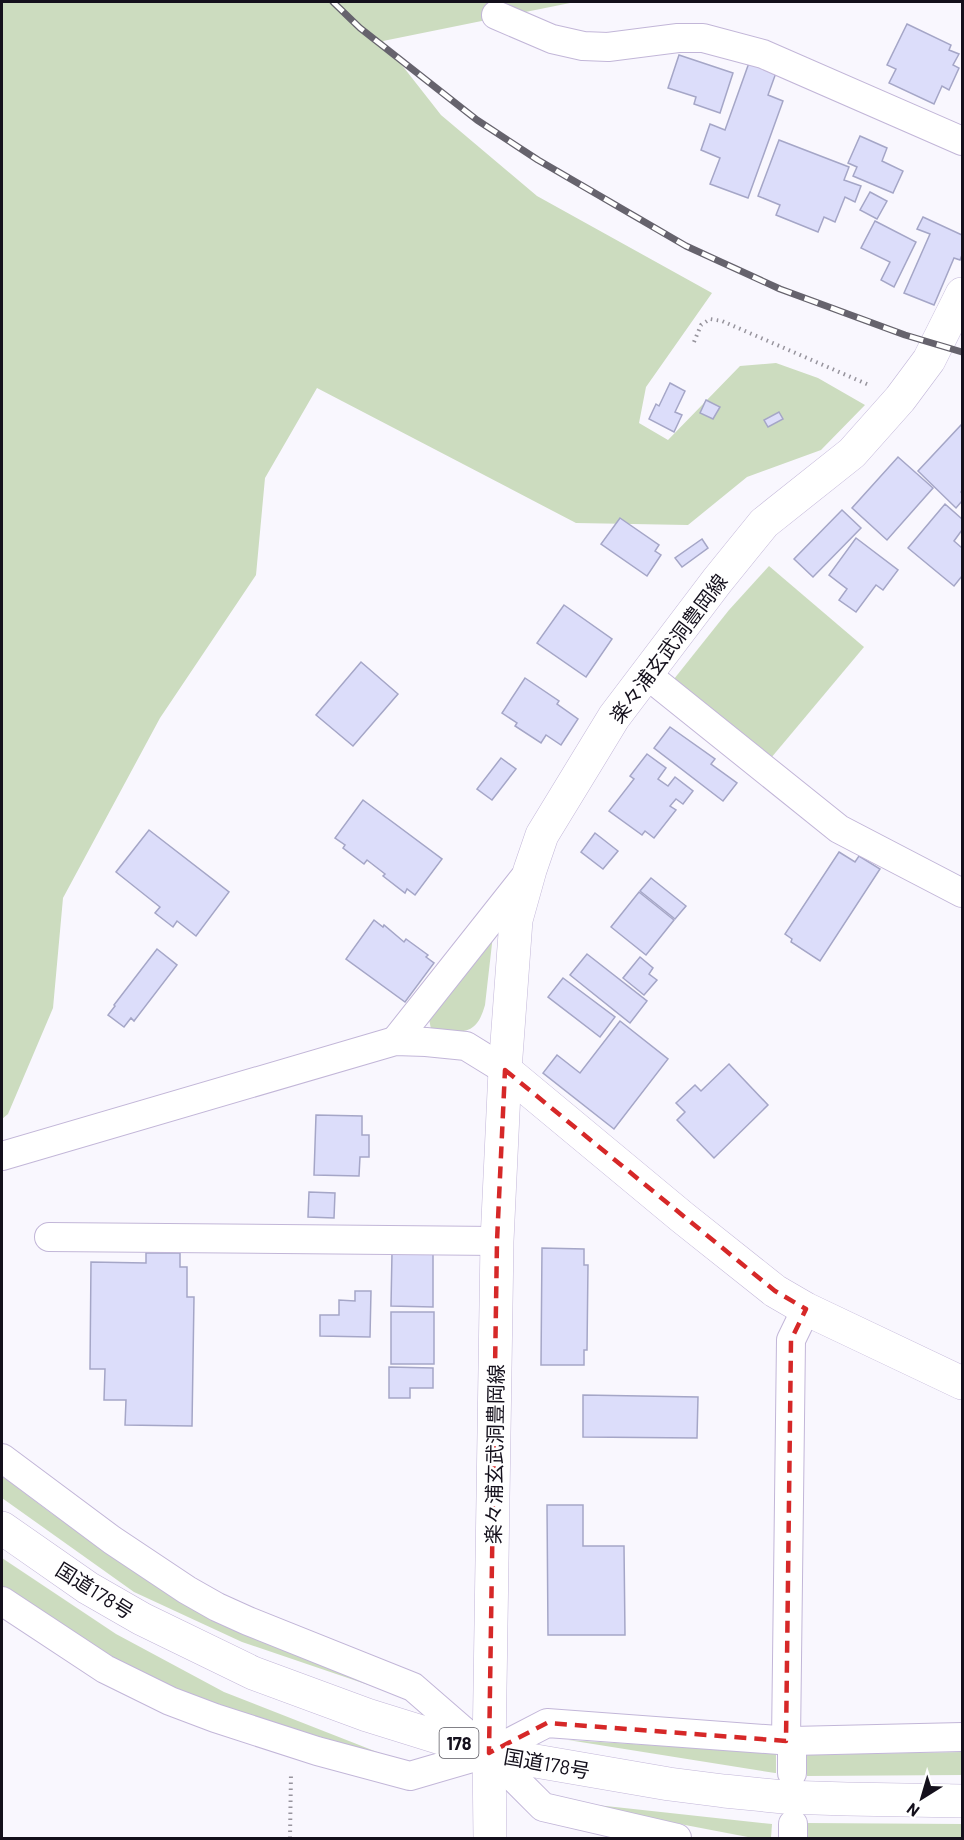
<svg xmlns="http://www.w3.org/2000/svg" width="964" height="1840" font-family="Barlow,'Noto Sans JP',sans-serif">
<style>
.green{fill:#ccdcbf}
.building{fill:#dcddfa;stroke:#a5a6c7;stroke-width:1.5}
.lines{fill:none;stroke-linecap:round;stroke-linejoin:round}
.minor-casing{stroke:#c2b6d8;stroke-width:30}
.major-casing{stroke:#c2b6d8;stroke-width:34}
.highway-casing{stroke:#c2b6d8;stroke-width:34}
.path{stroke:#97949d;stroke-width:4;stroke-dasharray:1.5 4.5;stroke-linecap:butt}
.minor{stroke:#fff;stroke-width:28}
.major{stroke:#fff;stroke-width:33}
.highway{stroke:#fff;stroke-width:33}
.rail-casing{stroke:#66636d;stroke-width:7}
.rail{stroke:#fff;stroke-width:4.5;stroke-dasharray:14;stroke-linecap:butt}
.marked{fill:none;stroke:#d62828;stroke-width:4.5;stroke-dasharray:12 8;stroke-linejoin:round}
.labels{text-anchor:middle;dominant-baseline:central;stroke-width:5;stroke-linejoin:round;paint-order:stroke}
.shield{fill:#fff;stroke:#5a5860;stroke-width:1.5}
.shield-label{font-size:18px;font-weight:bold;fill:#14101c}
.street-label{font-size:20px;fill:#14101c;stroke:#fff}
</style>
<rect width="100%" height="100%" fill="#f9f7fe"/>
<g class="green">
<polygon points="2,2 575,2 383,41 441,115 537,196 712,293 646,387 639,423 668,440 740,366 776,363 818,378 865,405 821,450 747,477 688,525 576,523 317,388 265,478 256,575 160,718 63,898 53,1008 8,1114 2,1119"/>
<polygon points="769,566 864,647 771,758 674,679 729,610"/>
<path d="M493 935 485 1005C476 1037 463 1031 435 1032L431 1029 429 1019Z"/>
<polygon points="2,1476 51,1513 120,1559 392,1693 242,1642 134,1592 2,1498"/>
<polygon points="2,1558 116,1634 224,1692 400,1761 217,1706 165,1686 109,1658 41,1614 2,1586"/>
<polygon points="568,1740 776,1753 776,1773 775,1773"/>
<polygon points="962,1752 962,1775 807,1776 804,1755"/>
<polygon points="560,1801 772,1824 771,1838 753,1838"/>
<polygon points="806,1823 962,1824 962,1838 805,1838"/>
</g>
<g class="building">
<polygon points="907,24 951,45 949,50 959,54 953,65 959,68 949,90 942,86 934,104 889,83 896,69 887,65"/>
<polygon points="679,55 733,73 720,113 694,104 696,97 668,88"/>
<polygon points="750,60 777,70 768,95 783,101 748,198 710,184 720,158 701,150 710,124 725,130"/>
<polygon points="860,136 887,148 882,161 903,171 893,193 853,176 857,167 848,163"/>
<polygon points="779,140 849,167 844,180 861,186 855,202 845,197 835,222 824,217 818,232 776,215 780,205 758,196"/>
<polygon points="870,192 887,201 877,219 860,210"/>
<polygon points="923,217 962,235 962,255 960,260 954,258 934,305 904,293 930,234 917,229"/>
<polygon points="875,221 916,242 894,287 881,280 890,262 861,248"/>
<polygon points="670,383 685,391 675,412 682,415 674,432 649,419 656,404 659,406"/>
<polygon points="706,400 720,407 713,419 700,413"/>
<polygon points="779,412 783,419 768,427 764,420"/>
<polygon points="962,424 962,490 961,492 962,493 962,501 956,508 918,471"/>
<polygon points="898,457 933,488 887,540 852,508"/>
<polygon points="945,504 962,519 962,530 954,541 962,548 962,576 954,586 908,548"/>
<polygon points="842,510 861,528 813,577 794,559"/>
<polygon points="620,518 659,545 655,551 661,555 647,576 601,544"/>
<polygon points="856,538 898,570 883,590 876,585 856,612 839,600 847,589 829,575"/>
<polygon points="702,539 708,548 682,567 675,558"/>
<polygon points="564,605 612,639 586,677 537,643"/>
<polygon points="361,662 398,694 353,746 316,715"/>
<polygon points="525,678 559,701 557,704 578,719 561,745 546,735 541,743 515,726 517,723 502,713"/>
<polygon points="670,727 715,759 711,764 737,783 723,801 654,748"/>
<polygon points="647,754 666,768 658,779 668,786 675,777 693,791 683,804 676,799 670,806 676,810 654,838 645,831 642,835 609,811 634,779 630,776"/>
<polygon points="501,758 516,769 492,800 477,789"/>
<polygon points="363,800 442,859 415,895 407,889 405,893 383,876 385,874 367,860 364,864 343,848 345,845 335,838"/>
<polygon points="149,830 229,892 196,936 177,921 173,927 155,913 160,907 116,872"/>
<polygon points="595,833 618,851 603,869 581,852"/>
<polygon points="839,852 855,862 859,856 880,869 820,961 791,942 792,939 785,934"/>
<polygon points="651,878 686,906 675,919 640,891"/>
<polygon points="639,892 674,920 646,955 611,927"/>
<polygon points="374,920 383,927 384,925 404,942 406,939 428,955 426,957 434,963 405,1002 346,959"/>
<polygon points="157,949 177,965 134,1021 131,1018 124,1027 108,1015 115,1006 114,1005"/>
<polygon points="587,954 647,1001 630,1023 570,975"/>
<polygon points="640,957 653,968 649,974 657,980 644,995 623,978"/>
<polygon points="563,978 615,1017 600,1037 548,997"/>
<polygon points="620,1021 668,1059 614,1129 543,1073 557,1055 580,1073"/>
<polygon points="729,1064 768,1105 714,1158 677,1120 685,1112 676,1103 695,1085 701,1091"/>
<polygon points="316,1115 362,1116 362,1135 369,1135 369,1157 360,1157 359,1176 314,1175"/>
<polygon points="309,1192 335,1193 334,1218 308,1217"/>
<polygon points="542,1248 584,1249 584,1265 588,1265 587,1350 584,1350 584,1365 541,1365"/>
<polygon points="146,1253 180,1253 180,1267 187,1267 187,1297 194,1297 192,1426 125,1425 126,1400 104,1400 105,1369 90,1369 91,1262 146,1263"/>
<polygon points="392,1253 433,1254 433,1307 391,1306"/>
<polygon points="355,1291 371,1291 370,1337 320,1336 320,1315 339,1315 339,1300 355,1301"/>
<rect x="391" y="1312" width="43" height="52"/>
<polygon points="389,1367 433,1368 433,1388 410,1388 410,1398 389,1398"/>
<polygon points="583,1395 698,1397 697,1438 583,1437"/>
<polygon points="547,1505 583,1505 583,1546 624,1546 625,1635 548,1635"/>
</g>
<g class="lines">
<defs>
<g id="minor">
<polyline points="496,15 552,39 583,46 608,47 678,38 703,38 763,54 962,141"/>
<polyline points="646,674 839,829 962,893"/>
<polyline points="395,1041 528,873"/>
<polyline points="2,1156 395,1041 426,1042 466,1046 505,1070"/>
<polyline points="49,1237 497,1241"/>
<polyline points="2,1458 112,1540 187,1590 217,1607 248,1621 413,1687 489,1753 547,1723 792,1741 962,1737"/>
<polyline points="2,1601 105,1669 170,1701 215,1718 317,1751 410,1776 489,1753 543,1807 677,1838"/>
<polyline points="786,1741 791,1340 806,1309"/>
<polyline points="792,1773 792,1741"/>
<polyline points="793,1824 793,1838"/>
</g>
<g id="major">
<polyline points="505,1070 682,1217 775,1291 806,1309 962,1383"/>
<polyline points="490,1838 489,1753 497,1241 505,1070 516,920 530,870 542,835 614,717 717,581 764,523 852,453 900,399 929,360 962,294"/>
</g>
<polyline id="highway" points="2,1528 88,1588 142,1619 253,1673 367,1715 489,1753 669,1784 724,1791 784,1797 847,1799 962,1801"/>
</defs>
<use href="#minor" class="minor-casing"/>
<use href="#major" class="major-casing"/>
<use href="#highway" class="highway-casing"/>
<g class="path">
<polyline points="694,342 701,325 710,319 722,321 869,385"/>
<polyline points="290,1838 291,1773"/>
</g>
<use href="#minor" class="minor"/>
<use href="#major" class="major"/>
<use href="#highway" class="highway"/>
<defs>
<polyline id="rail" points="333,2 360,28 477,120 538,160 686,246 780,289 905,335 962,352"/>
</defs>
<use href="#rail" class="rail-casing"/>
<use href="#rail" class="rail"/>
</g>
<path class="marked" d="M505 1070 775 1291 806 1309 791 1340 786 1741 547 1723 489 1753 497 1241Z"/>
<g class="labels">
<rect class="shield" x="439.5" y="1728" width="39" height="30" rx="4.5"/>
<g class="shield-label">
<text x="459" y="1743">178</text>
</g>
<g class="street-label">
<text transform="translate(668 648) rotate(-53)">楽々浦玄武洞豊岡線</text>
<text transform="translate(494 1454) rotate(-89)">楽々浦玄武洞豊岡線</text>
<text transform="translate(95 1590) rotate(32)">国道178号</text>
<text transform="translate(547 1763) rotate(10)">国道178号</text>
</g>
</g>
<rect width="964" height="1840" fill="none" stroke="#14101c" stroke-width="6"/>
<g transform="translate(922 1798) rotate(217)" stroke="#ffffff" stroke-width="4.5" paint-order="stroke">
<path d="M0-4.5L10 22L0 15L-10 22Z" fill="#14101c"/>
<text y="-9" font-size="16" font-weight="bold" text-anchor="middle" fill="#14101c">N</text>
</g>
</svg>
